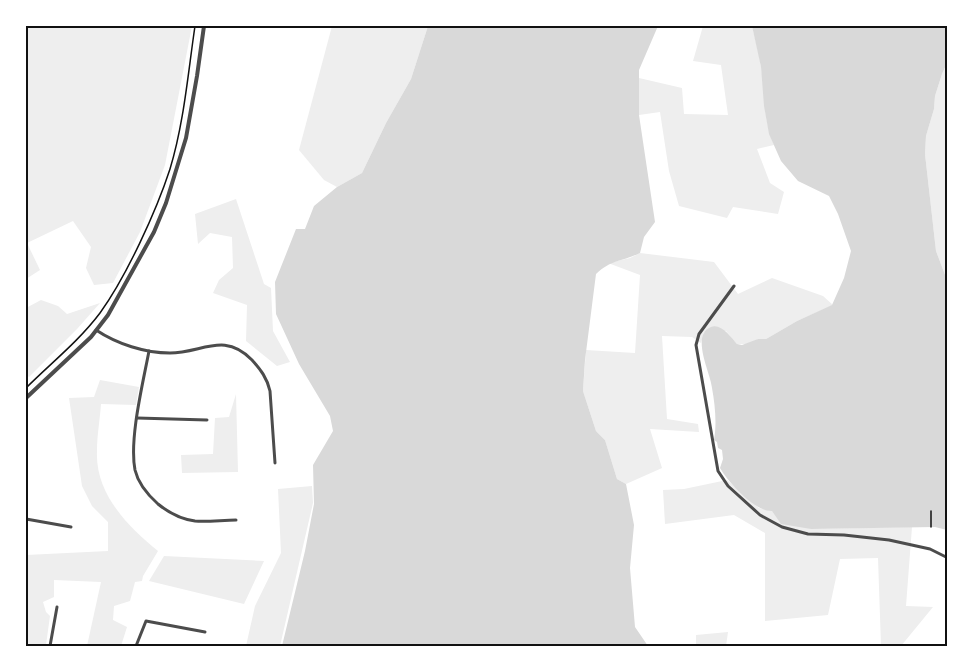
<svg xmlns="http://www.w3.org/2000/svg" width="973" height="672" font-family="'Archivo Narrow',sans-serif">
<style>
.green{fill:#eee}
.water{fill:#d9d9d9}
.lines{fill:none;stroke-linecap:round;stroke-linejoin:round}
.path{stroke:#111;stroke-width:1.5}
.minor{stroke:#4c4c4c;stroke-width:3}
.tertiary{stroke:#4c4c4c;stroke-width:4}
.neatline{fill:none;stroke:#111;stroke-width:2}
</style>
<rect width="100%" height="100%" fill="#fff"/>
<g class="green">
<polygon points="26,26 192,26 165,165 140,232 113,283 94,285 86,268 91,247 73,221 27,243 40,270 26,279"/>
<polygon points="332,26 428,26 411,79 386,123 362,173 337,187 324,180 299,150"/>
<path d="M703 26H752C755 39 759 53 761 67 765 93 763 120 774 145L757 149 770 183 784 192 778 214 733 207 727 218 679 206 669 171 660 112 639 115V78L682 88 684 114 728 115 721 65 693 61Z"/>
<polygon points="947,63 947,280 936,251 925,154 926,136 934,109 935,96 942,74"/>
<polygon points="236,199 264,284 271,288 273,331 290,362 277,366 246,341 247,305 213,293 219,280 233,268 232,237 210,233 198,244 195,214"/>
<polygon points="640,253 714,262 738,294 772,278 823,296 833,305 797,321 766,339 758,339 749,344 737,344 726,331 704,332 701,343 692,337 662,336 667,419 698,424 699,432 650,429 662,468 626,484 617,479 605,440 596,431 583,391 586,350 635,353 640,275 608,263 630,258"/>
<polygon points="41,300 58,306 67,314 100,303 77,329 29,377 26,374 26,308"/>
<path d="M100 380 139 387 136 405 101 404C100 419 97 435 97 451 95 493 127 526 158 551L143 576 142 581 135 582 130 601 114 606 113 620 127 627 121 646H87L101 582 54 580V597L43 602 46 612 50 616 46 645 26 646V555L108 551V522L92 506 82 486 69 398 94 397Z"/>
<polygon points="236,394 238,472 182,473 181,455 213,454 215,418 229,417"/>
<polygon points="727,480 759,508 772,511 811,529 912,527 906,606 933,607 901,646 881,646 878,558 840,559 828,615 765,621 765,533 734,515 665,524 663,490 684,489"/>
<polygon points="312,486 313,503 280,646 246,646 255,606 281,553 278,489"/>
<polygon points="164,556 264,561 244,604 149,581"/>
<polygon points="728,632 726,646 696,646 696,635"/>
</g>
<g class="water">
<path d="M428 26H658L639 70V115L655 222 644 237 640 253C621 262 612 259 596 274L585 360 583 391 596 431 605 440 617 479 626 484 634 525 630 568 635 627 648 646H282L305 551 314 504 313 465 333 431 330 416 299 364 276 314 275 282 296 229H305L314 206 337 187 362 173 386 123 411 79Z"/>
<path d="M752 26H947V63L942 74 935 96 934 109 926 136 925 154 936 251 947 280V530L935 527 811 529 781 524 772 511C755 512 728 482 720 468L723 459 722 450 718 448 717 442 714 440C717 423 715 405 712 388 711 374 690 335 711 327 721 323 731 337 737 344L742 345 758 339H766L797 321 832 305 844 278 851 251 838 214 829 196 798 181 781 161 769 134 764 106 761 67Z"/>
</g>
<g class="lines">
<g class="path">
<path d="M26 388C50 364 79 341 100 313 126 277 156 212 170 169 184 123 188 73 195 26"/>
<polyline points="931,511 931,527"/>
</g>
<g class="minor">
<polyline points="734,286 699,334 696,345 718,471 728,486 760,515 782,527 808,534 844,535 889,540 930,549 948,558"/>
<path d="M96 330C117 344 145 353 170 353 202 353 224 331 252 360 261 370 267 378 270 391L275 463"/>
<path d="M149 351C143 383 129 439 135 470 138 483 148 495 158 504 169 513 180 519 195 521 208 522 223 520 236 520"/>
<polyline points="137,418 207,420"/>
<polyline points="26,519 71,527"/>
<polyline points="50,646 57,607"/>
<polyline points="136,646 146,621 205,632"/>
</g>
<polyline class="tertiary" points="26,398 91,337 108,315 154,232 166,203 186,138 197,76 204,26"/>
</g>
<rect width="973" height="672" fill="none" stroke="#ffffff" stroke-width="54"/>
<rect x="27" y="27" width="919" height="618" class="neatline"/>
</svg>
